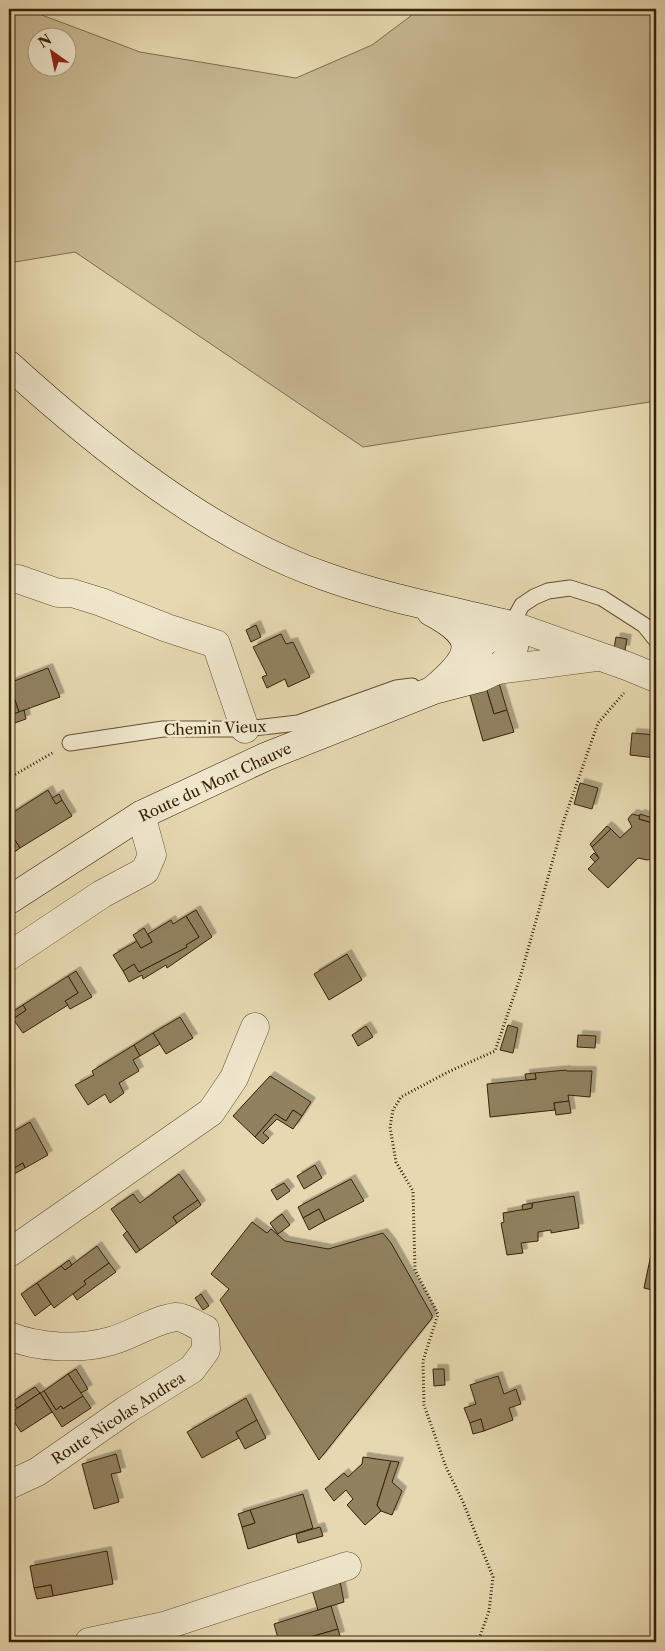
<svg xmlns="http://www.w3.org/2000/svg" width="665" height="1651" font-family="'Libre Caslon Text',serif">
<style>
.green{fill:#c8b993;stroke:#7e6e4d;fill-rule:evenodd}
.building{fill:#91815f;stroke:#352207;filter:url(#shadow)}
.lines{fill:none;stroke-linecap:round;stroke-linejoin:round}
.lane-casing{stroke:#615031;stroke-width:17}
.street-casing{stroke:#615031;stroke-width:29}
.secondary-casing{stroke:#352207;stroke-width:29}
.path{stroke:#352207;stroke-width:3;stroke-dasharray:1 2.5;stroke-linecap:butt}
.lane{stroke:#efe6cc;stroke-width:15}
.street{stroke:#efe6cc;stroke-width:28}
.secondary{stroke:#efe6cc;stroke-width:28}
.labels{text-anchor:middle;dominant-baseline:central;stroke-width:5;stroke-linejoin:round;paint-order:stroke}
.street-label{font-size:15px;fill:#352207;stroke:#efe6cc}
</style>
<defs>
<filter id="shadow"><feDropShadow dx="4.5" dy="-4.5" stdDeviation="0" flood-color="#0004"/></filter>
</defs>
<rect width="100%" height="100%" fill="#e6d8b0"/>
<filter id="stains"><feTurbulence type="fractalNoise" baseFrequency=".004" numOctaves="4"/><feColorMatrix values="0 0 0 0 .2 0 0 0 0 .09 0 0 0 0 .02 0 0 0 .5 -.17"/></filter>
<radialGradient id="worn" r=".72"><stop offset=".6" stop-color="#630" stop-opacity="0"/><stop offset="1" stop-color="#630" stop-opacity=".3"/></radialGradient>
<path class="green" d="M9 9H26L140 52 296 78 372 45 420 9H656V401L363 447 75 252 9 263ZM38 38H68V68H38Z"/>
<g class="building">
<polygon points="256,625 261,637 251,642 246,630"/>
<polygon points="281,634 286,644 293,642 310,677 288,687 285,679 267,688 262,677 267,675 253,647"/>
<polygon points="616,637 627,639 625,650 614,648"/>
<polygon points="48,668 60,697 19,712 9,683"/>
<polygon points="9,683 19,712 9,716"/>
<polygon points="499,683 507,710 494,714 485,684"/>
<polygon points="485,684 494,714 507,710 514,732 483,741 468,688"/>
<polygon points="24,710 26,719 9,725 9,716"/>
<polygon points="632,733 656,735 656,758 630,755"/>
<polygon points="580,783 598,788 592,809 574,804"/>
<polygon points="48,790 56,804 62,800 72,816 20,848 13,837 9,840 9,815"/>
<polygon points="59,794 62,800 56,804 52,798"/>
<polygon points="632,814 640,816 639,819 656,824 656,854 653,859 647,860 638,858 608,888 588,869 599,858 592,847 611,829 620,838 632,827 628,819"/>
<polygon points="640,814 656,819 656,824 639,819"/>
<polygon points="607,826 611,829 592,847 590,844"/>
<polygon points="13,837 20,848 9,856 9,840"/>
<polygon points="594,853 599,858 595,862 590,857"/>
<polygon points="196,910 212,937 167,968 166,965 143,979 142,975 129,982 123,971 134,964 139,972 187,947 186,945 199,937 186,916"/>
<polygon points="186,916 199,937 186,945 187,947 139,972 134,964 123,971 113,955 137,941 141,948 152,942 148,934 171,920 173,924"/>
<polygon points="144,928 152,942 141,948 133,935"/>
<polygon points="347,954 362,980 329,1000 314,974"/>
<polygon points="76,971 92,997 70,1009 65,1001 78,993 68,976"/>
<polygon points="68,976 78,993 65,1001 68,1005 23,1033 13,1019 26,1010 23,1005"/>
<polygon points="23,1005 26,1010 13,1019 9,1014"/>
<polygon points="180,1017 193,1038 166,1054 153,1033"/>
<polygon points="508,1025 518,1028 513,1053 500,1050"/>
<polygon points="366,1026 373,1037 358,1046 352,1035"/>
<polygon points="153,1033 160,1044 140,1056 134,1045"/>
<polygon points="578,1035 596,1036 595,1048 577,1047"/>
<polygon points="134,1045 140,1056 133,1060 139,1071 119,1083 124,1093 110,1103 105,1094 88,1105 75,1085 94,1075 92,1071"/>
<polygon points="566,1070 567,1071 592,1071 590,1097 568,1095 569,1101 554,1103 555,1110 490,1117 487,1084 536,1079 535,1073"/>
<polygon points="535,1073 536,1079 526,1080 525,1074"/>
<polygon points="270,1076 311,1102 302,1116 293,1110 286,1121 275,1114 255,1137 233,1116"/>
<polygon points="569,1101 571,1113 556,1115 554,1103"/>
<polygon points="293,1110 302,1116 293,1129 277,1119 263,1133 269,1138 263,1144 255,1137 275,1114 286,1121"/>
<polygon points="30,1122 48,1155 25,1168 23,1163 9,1171 9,1134"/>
<polygon points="23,1163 25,1168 9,1177 9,1171"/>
<polygon points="315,1165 322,1178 304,1189 297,1176"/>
<polygon points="179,1174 198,1200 173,1217 177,1223 140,1250 111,1209 133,1194 140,1203"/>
<polygon points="351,1179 364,1201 325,1221 319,1209 303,1218 298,1207"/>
<polygon points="284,1183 290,1191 277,1200 271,1190"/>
<polygon points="574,1196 579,1228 551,1233 551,1230 538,1232 538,1241 521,1243 523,1253 507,1255 501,1223 504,1222 503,1213 532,1208 532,1203"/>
<polygon points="198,1200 201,1205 177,1223 173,1217"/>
<polygon points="532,1203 532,1208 523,1210 522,1205"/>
<polygon points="319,1209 325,1221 309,1230 303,1218"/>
<polygon points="282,1214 290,1225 278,1234 270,1223"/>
<polygon points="252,1222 267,1233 271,1229 285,1241 328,1249 383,1233 391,1243 432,1315 432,1318 319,1460 220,1300 229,1289 211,1274"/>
<polygon points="127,1231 140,1250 136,1253 123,1235"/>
<polygon points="654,1240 656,1241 656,1291 644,1288"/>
<polygon points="97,1246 109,1263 84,1281 86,1284 54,1308 37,1283 61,1266 65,1270"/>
<polygon points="69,1260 72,1265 65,1270 61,1266"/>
<polygon points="109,1263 116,1272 77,1300 73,1294 86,1284 84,1281"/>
<polygon points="37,1283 51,1304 35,1316 21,1294"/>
<polygon points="201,1294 209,1306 203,1310 195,1298"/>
<polygon points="76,1369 88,1389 81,1393 68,1374"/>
<polygon points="433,1369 444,1369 445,1385 434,1386"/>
<polygon points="68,1374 83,1396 63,1409 61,1406 56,1410 44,1391"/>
<polygon points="498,1376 504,1394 516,1389 521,1404 509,1408 513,1420 484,1431 481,1419 470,1423 464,1408 476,1404 470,1385"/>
<polygon points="35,1387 40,1393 17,1408 13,1401"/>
<polygon points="44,1391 56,1410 61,1406 63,1409 83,1396 91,1408 62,1427 40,1393"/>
<polygon points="40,1393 52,1412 21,1432 9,1414"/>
<polygon points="246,1398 257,1420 236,1432 239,1438 202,1458 187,1432"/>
<polygon points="481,1419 484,1431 473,1434 470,1423"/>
<polygon points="257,1420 266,1438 245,1449 236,1432"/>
<polygon points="116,1454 121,1472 111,1474 119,1502 94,1509 82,1464"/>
<polygon points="363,1457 391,1461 377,1505 381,1511 365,1525 347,1505 353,1499 346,1490 334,1501 325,1489 344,1473 348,1477 362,1464"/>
<polygon points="391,1461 399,1462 392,1482 402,1491 392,1515 381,1511 377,1505"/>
<polygon points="303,1494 313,1528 248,1549 242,1527 255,1523 250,1510"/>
<polygon points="250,1510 255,1523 242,1527 238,1514"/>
<polygon points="320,1527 323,1536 298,1543 296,1534"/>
<polygon points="107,1551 113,1584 53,1596 51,1585 34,1588 30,1566"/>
<polygon points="340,1581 344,1602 318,1610 312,1590"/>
<polygon points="51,1585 53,1596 37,1599 34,1588"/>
<polygon points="331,1606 338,1629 293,1642 279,1642 274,1624"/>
<polygon points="338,1629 340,1636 318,1642 293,1642"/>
<polygon points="177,1635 179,1642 164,1642 163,1640"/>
</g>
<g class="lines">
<defs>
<g id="lane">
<polyline points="511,625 522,605 534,597 548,591 570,588 602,598 644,625 656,640"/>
<polyline points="70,743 163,729 245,729 298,723 396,688 412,686 418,694"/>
</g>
<g id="street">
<polyline points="18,579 58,593 72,593 101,602 167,628 216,644 245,729"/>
<polyline points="462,660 482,643 511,625 627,666 656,678"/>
<polyline points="482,663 487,668 497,670 596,657"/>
<polyline points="9,956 102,894 145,871 152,855 141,815"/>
<polyline points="9,1253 211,1112 234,1078 255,1027"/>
<path d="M9 1336C38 1348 80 1350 111 1341 133 1335 153 1320 176 1317 185 1317 197 1326 205 1329L206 1350 192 1369 126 1410 37 1472 9 1485"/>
<polyline points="89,1642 164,1626 347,1566"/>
</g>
<g id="secondary">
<path d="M9 365C97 445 211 537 324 576 385 598 449 610 511 625L515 642 513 652 497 670 480 678 434 690 265 757 141 815 9 900"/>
<path d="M431 612C480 638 473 656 434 689"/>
</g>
</defs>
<use href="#lane" class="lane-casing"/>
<use href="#street" class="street-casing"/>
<use href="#secondary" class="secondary-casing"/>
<g class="path">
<polyline points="9,778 54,752"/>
<polyline points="478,1642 489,1611 493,1577 463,1502 446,1467 424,1405 423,1361 438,1314 415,1270 413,1191 396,1162 390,1127 393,1110 401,1097 450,1071 495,1051 520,978 564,820 598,723 624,693"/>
</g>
<use href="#lane" class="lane"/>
<use href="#street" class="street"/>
<use href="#secondary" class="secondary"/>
</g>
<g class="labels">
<g class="street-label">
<text transform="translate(215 728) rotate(-2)">Chemin Vieux</text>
<text transform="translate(215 782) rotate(-25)">Route du Mont Chauve</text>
<text transform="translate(118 1418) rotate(-33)">Route Nicolas Andrea</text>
</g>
</g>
<rect width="665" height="1651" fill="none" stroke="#e6d8b0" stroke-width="30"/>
<rect x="10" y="10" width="645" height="1631" fill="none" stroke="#352207" stroke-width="2.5"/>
<rect x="15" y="15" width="635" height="1621" fill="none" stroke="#352207"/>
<g transform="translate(52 52) rotate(327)"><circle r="24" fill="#efe6cc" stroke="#a5987d"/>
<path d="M0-4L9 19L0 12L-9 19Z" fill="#8f2418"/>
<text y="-8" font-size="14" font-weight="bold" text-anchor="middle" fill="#352207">N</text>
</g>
<rect width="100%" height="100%" filter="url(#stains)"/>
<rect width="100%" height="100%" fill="url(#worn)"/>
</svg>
